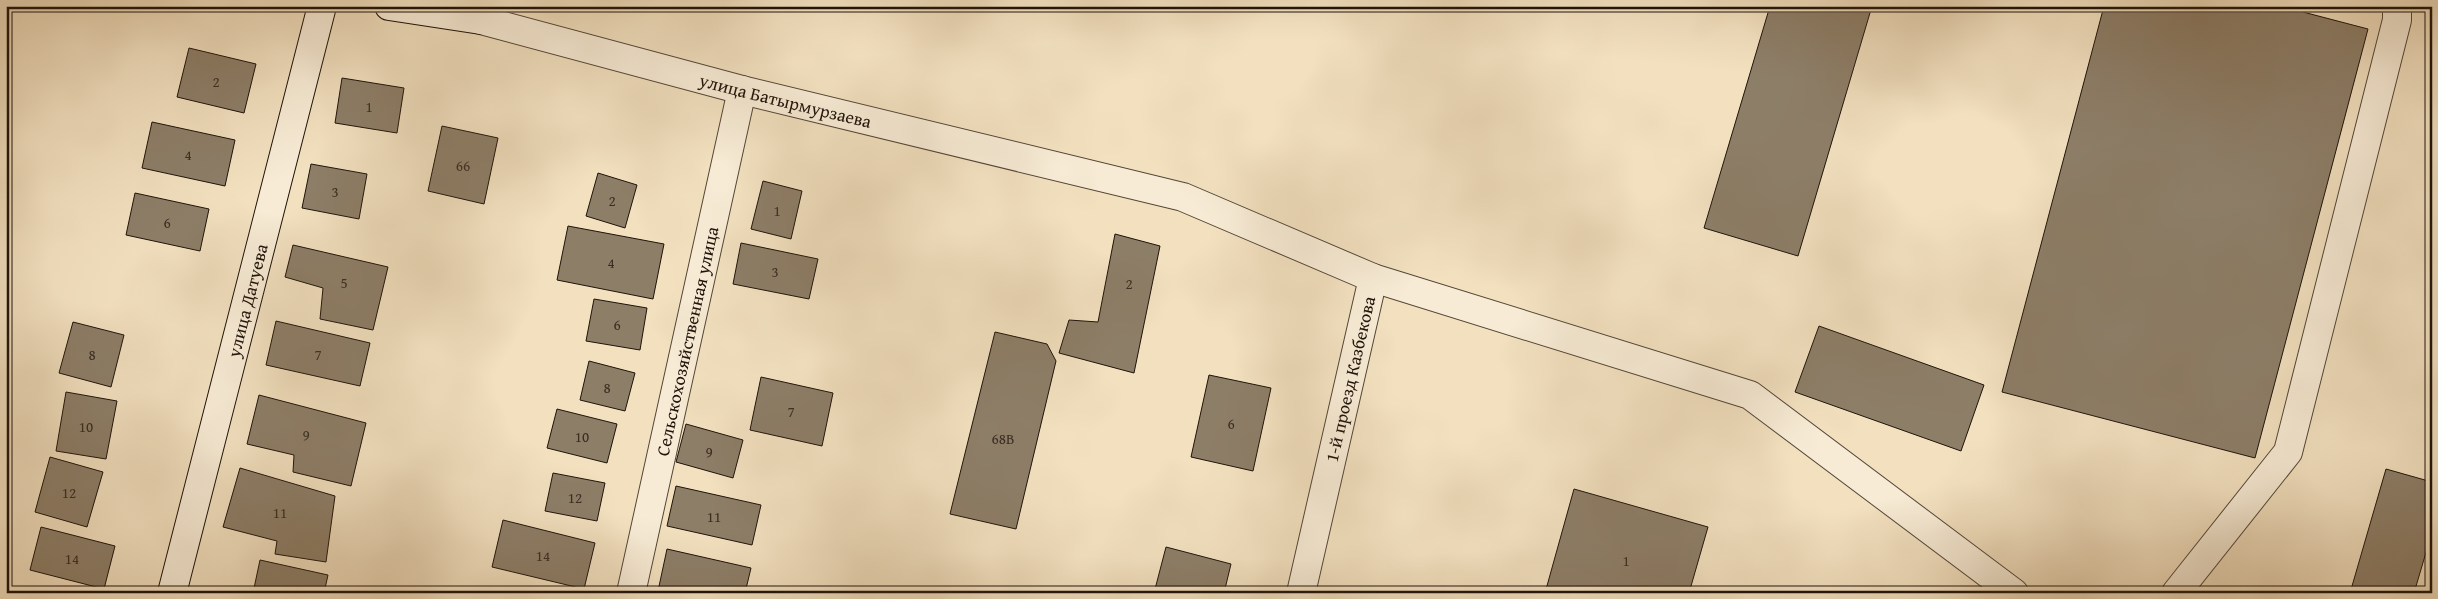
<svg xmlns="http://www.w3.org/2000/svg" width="2438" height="599" font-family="'Gentium Book Plus',serif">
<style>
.building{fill:#8d7e68;stroke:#1f130a}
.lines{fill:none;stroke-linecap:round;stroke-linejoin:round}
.street-casing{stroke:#544637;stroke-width:30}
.secondary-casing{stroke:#1f130a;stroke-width:30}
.street{stroke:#f7ebd5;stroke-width:28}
.secondary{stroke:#f7ebd5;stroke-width:28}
.labels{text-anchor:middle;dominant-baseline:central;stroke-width:5;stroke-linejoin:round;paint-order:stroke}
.number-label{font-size:15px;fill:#3a2e22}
.street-label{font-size:18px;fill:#1f130a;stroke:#f7ebd5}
</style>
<rect width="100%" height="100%" fill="#f2e0bf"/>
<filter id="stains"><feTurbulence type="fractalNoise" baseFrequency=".004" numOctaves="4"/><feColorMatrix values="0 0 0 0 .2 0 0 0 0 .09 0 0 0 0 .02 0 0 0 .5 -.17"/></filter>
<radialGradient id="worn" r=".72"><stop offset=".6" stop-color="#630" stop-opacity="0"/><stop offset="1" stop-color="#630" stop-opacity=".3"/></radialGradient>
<g class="building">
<polygon points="1770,6 1872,6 1798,256 1704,228"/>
<polygon points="2104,6 2280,6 2368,29 2255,458 2002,392"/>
<polygon points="189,48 256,64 244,113 177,97"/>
<polygon points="342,78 404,88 397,133 335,123"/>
<polygon points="152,122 235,140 225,186 142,168"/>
<polygon points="442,126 498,138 484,204 428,191"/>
<polygon points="311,164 367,174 359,219 302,208"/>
<polygon points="598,173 637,185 625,228 586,216"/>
<polygon points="763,181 802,191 791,239 751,229"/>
<polygon points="135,193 209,209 200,251 126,235"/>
<polygon points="568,226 664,244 653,299 557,280"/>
<polygon points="1115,234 1160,246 1134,373 1059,353 1069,320 1098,322"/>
<polygon points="741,243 818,259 809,299 733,284"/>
<polygon points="293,245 388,267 373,330 320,319 323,288 285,277"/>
<polygon points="594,299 647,308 640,350 586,341"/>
<polygon points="276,321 370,343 360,386 266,365"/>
<polygon points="73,322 124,335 111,387 59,373"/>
<polygon points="1819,326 1984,385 1961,451 1795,392"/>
<polygon points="995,332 1047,344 1056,361 1016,529 950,514"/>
<polygon points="589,361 635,373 625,411 580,400"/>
<polygon points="1209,375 1271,388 1253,471 1191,457"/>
<polygon points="761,377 833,393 822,446 750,430"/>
<polygon points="66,392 117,401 106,459 56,451"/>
<polygon points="259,395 366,423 351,486 293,472 294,455 247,444"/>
<polygon points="557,409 617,424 607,463 547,448"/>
<polygon points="686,424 743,440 733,478 676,462"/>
<polygon points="50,457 103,472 87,527 35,512"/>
<polygon points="240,468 335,496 326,562 275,554 277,541 223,527"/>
<polygon points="2386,469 2432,482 2432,532 2414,593 2350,593"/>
<polygon points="553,473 605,483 597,521 545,511"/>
<polygon points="676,486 761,505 752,545 667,526"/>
<polygon points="1574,489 1708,527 1689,593 1545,593"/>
<polygon points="503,520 595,543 584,589 492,567"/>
<polygon points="41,527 115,546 104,589 30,570"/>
<polygon points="1166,547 1231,564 1224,593 1154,593"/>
<polygon points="667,549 751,568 745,593 658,591"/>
<polygon points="260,560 328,575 324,593 253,593"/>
<polygon points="503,588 537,593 502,593"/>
</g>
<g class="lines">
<defs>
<g id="street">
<path id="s1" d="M481 20 742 90 1183 197 1373 278 1301 593"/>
<polyline points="1373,278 1750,395 2014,593"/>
<path id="s2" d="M631 593 742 90"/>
<polyline points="2176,593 2288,452 2397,20 2397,6"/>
</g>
<g id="secondary">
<polyline points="389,6 481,20 483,6"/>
<path id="s3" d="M172 593 322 6"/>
</g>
</defs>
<use href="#street" class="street-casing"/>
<use href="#secondary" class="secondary-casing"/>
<use href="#street" class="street"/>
<use href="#secondary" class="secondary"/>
</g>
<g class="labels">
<g class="number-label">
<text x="216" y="81">2</text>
<text x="369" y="106">1</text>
<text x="188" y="154">4</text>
<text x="463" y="165">66</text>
<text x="335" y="191">3</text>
<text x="612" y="200">2</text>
<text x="777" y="210">1</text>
<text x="167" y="222">6</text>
<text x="611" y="262">4</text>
<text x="775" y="271">3</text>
<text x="344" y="282">5</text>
<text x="1129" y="283">2</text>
<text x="617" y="324">6</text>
<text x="92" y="354">8</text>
<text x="318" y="354">7</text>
<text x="607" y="387">8</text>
<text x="791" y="411">7</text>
<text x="1231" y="423">6</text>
<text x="86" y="426">10</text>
<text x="306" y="434">9</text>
<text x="582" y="436">10</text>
<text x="1003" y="438">68В</text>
<text x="709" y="451">9</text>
<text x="69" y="492">12</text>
<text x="575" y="497">12</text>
<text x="280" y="512">11</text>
<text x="714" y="516">11</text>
<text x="543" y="555">14</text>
<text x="72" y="558">14</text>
<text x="1626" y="560">1</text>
</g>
<g class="street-label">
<text stroke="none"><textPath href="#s1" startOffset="315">улица Батырмурзаева</textPath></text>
<text stroke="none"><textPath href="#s3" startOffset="302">улица Датуева</textPath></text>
<text stroke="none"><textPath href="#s2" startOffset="258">Сельскохозяйственная улица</textPath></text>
<text transform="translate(1350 379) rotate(-77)">1-й проезд Казбекова</text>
</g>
</g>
<rect width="2438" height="599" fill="none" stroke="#f2e0bf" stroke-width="25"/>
<rect x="8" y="8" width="2423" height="584" fill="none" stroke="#1f130a" stroke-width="2.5"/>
<rect x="12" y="12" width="2413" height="574" fill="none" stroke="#1f130a"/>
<rect width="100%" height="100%" filter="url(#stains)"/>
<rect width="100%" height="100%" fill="url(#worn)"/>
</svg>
